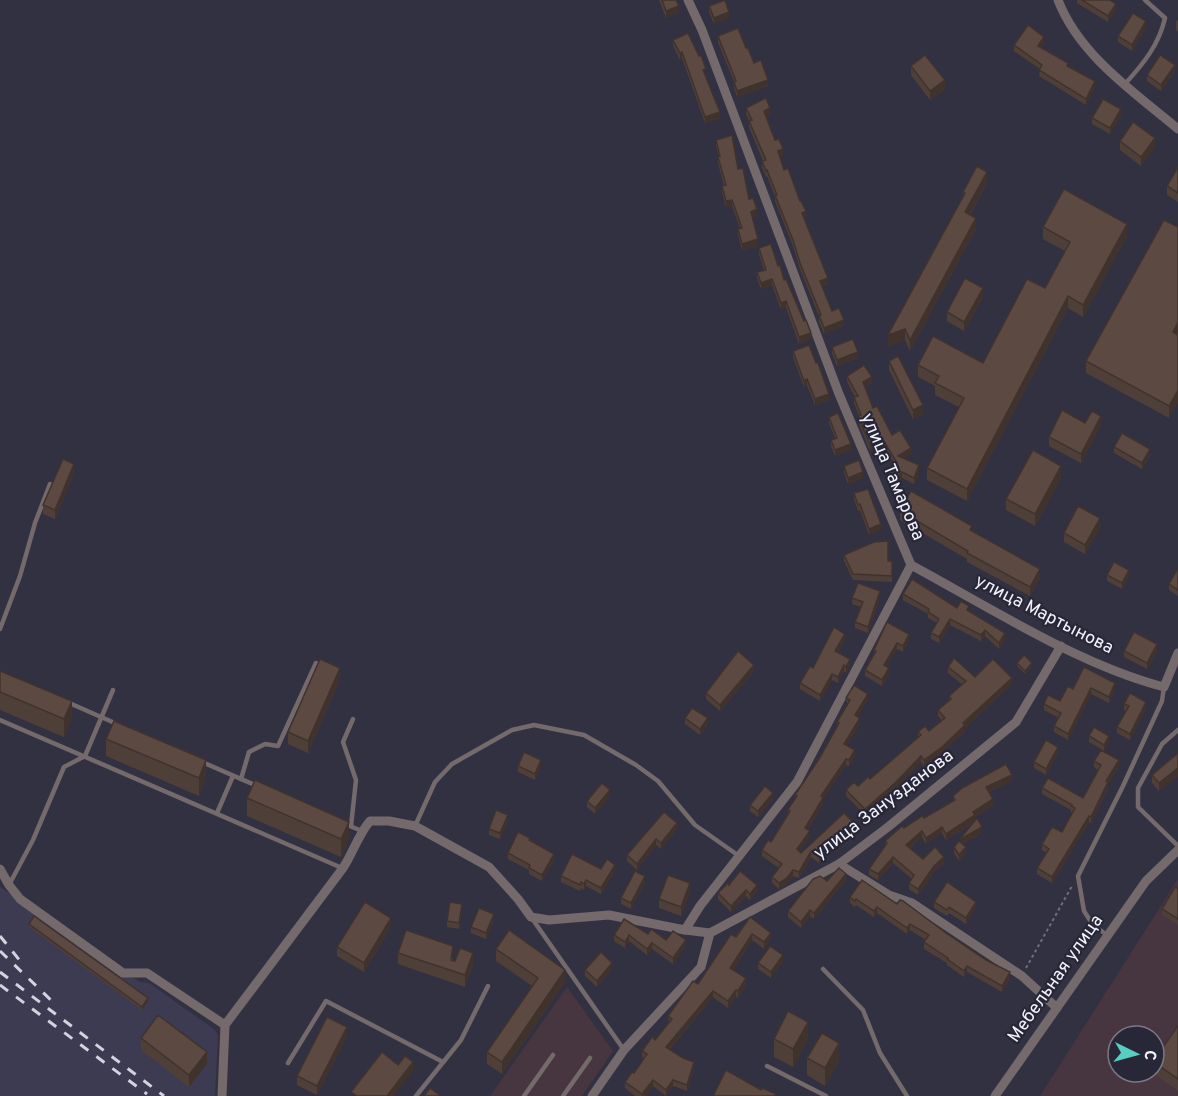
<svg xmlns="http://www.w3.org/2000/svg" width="1178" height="1096" font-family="Overpass,sans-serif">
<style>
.industrial{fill:#47353f;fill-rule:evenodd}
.built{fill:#3c3b52}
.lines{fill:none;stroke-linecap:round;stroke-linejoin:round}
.path{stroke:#6f6e7d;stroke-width:2;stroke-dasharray:3 3;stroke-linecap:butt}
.lane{stroke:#746a6b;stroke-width:4.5}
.street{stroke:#746a6b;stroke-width:9}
.rail{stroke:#d3d2de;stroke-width:3;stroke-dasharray:10 10;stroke-linecap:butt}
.wall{fill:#4f3f39}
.shaded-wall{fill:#40332e}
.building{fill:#5c4942;stroke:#40332e;stroke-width:1.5}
.labels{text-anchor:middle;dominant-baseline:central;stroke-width:4.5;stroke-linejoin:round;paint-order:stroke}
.street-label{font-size:18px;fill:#f3f3fe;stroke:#282737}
</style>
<rect width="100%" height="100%" fill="#323142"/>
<g class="industrial">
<path d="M1178 879V1096H1040ZM1118 1036H1154V1072H1118Z"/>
<polygon points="567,987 613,1051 582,1096 490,1096"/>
</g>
<polygon class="built" points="0,887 140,982 149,983 215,1030 218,1036 215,1096 0,1096"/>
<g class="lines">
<polyline class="path" points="1026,968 1072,886"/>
<g class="lane">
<path d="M1125 84C1143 64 1159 45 1165 18L1145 0"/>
<polyline points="0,629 20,576 35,523 50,484"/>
<polyline points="67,702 117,724"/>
<polyline points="0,720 342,868"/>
<polyline points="1178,730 1162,744 1138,788 1138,807 1178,846"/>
<polyline points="202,762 257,786"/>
<polyline points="241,779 249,752 265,744 278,746 316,663"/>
<polyline points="217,813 233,776"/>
<polyline points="345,824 362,831"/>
<polyline points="351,826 356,780 343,742 353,719"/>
<polyline points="415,826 435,782 452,764 512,730 534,725 584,735 636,765 658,781 695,825 739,856"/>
<polyline points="9,885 33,840 64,767 85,756 113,690"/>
<polyline points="531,917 624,1050"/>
<polyline points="1107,935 1093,925 1084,911 1078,876 1123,786 1162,701 1164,687"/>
<polyline points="823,969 863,1010 880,1053 907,1096"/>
<polyline points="288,1063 326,1001 443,1062"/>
<polyline points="767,1066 826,1096"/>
<polyline points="416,1096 461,1040 488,986"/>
<polyline points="524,1096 553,1055"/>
<polyline points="563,1096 590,1058"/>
</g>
<g class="street">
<polyline points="688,0 702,30 839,394 911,565"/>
<path d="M1058 0C1079 55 1134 92 1178 129"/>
<path d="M911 565C989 607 1079 665 1164 687L1178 653"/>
<polyline points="839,864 889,895 912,903 1022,976 1057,1008"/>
<polyline points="0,869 9,885 20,899 123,973 147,973 225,1025"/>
<polyline points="685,930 710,933"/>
<path d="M222 1096 225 1025 343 868C353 853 358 835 370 821H389L415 826 489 867 518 899 531 917 549 920 609 915 685 930 700 906 797 782 911 565"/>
<polyline points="592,1096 624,1050 701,967 710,933 839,864 888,827 1016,722 1061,646"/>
<polyline points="995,1096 1146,881 1178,850"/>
</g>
<g class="rail">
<polyline points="0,936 21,962"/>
<polyline points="0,951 54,1003"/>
<polyline points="0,972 164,1096"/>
<polyline points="0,985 147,1094"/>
</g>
</g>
<g class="wall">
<polygon points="659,0 676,0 679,12 666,18"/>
<polygon points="1077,0 1110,0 1116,10 1108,22 1077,3"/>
<polygon points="709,6 729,18 714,24 709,12"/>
<polygon points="1178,20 1178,32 1176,30 1176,22"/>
<polygon points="1146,27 1132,51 1118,42 1118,36"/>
<polygon points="718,36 746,48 768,86 737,97 734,88 734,82 718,42"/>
<polygon points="673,40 706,75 720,118 705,123 682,58 680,60 673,46"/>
<polygon points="1044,43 1041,47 1095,87 1086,105 1039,76 1040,69 1014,51 1014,45"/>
<polygon points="911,66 945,89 930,100 911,75"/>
<polygon points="1175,71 1161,91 1147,81 1147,75"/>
<polygon points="746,108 770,114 766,116 775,140 783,155 779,157 784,170 800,201 806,217 804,218 828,284 822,287 832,311 844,326 824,334 819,322 819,316 800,269 793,246 775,201 775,197 767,176 766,177 762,167 762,161 763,161 749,127 749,121 746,114"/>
<polygon points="1121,115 1110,134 1092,124 1092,118"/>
<polygon points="716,140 738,169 749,199 757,215 752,217 758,246 742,250 738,235 738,229 740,228 732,206 726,207 722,192 722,186 724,186 718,163 718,157 719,156 716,146"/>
<polygon points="1120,141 1155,147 1141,166 1120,150"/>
<polygon points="1178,167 1178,202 1167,195 1167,186"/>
<polygon points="987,183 970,215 976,229 910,351 905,340 888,346 963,198 963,192"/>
<polygon points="1043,227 1127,236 1083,317 1068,308 967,501 927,480 927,468 959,407 935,395 935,386 918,377 918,365 983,363 1045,288 1065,251 1043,239"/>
<polygon points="1178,227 1178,402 1169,418 1086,373 1086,361"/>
<polygon points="759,248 778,266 811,339 799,344 786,307 781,309 772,285 761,289 757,278 757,272 764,270 759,254"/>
<polygon points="983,297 964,331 947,321 947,312"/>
<polygon points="832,347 858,358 837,366 832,353"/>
<polygon points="793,351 829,400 815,405 807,385 804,387 793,357"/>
<polygon points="889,361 923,414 913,419 889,370"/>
<polygon points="847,376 872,383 865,387 873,408 892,435 911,454 904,458 919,471 914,484 902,478 893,487 886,481 886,475 895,465 882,443 870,451 858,422 858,416 859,416 854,403 854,397 855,397 847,382"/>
<polygon points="829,417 851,450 835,456 831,446 831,440 835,438 829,423"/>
<polygon points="1085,423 1101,425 1081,463 1049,446 1049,437"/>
<polygon points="1114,447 1150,455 1142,469 1114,453"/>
<polygon points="844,466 863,478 848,484 844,472"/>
<polygon points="74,473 55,519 43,514 43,505"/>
<polygon points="1061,478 1035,526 1006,510 1006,499"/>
<polygon points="854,493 881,530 869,535 860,510 858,511 854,499"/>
<polygon points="900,511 972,532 1040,578 1030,596 967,562 967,559 900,520"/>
<polygon points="1100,527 1085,554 1064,542 1064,533"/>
<polygon points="844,555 892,561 892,582 853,580 844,561"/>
<polygon points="1178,568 1178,596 1169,590 1169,584"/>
<polygon points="1107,575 1129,576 1122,589 1107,581"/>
<polygon points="903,594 969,611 1005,639 999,649 985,636 981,641 950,625 939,643 931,639 931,633 937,623 928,618 928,614 903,600"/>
<polygon points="880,597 868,633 855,628 855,622 861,607 852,604 852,598"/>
<polygon points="845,640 838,652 850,665 846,673 844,671 838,683 832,680 820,701 800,689 800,683 813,668"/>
<polygon points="909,640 903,652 897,649 886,667 889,674 882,686 865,676 865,670 874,654 874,650"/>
<polygon points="1124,651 1157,651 1147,669 1124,657"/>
<polygon points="1017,663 1032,666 1025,674 1017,666"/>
<polygon points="948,667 975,677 1012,684 965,728 965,731 942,753 924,766 921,762 896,788 865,815 846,796 846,790 858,786 870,779 918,737 918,732 929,731 942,721 938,716 938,710 949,700 949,696 963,685 948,673"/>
<polygon points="1084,667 1115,689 1109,703 1091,694 1068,740 1054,732 1054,726 1059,718 1044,710 1044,704 1060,701 1073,689"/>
<polygon points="0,671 72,719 64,737 0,710"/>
<polygon points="754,671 720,711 706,699 706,693"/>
<polygon points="340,680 308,753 288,744 288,732"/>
<polygon points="846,698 868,700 857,717 860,724 847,745 855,756 849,766 846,765 823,799 823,804 808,829 810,837 799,851 801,853 855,830 835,848 832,845 819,863 811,857 799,878 793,876 787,884 779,889 772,883 772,877 779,868 762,856 762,850 771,842 788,815 788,809 795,799 795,795 819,759 837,728 837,722 847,704"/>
<polygon points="1124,704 1146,708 1130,740 1117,733 1117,727 1126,711 1124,710"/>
<polygon points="685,718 708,724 700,735 685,724"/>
<polygon points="1089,736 1109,742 1104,751 1089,742"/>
<polygon points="106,739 206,778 199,796 106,756"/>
<polygon points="1058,753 1046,775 1034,768 1034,762"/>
<polygon points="1178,753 1159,791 1152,783 1152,775"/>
<polygon points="1094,761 1119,766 1108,784 1108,788 1091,823 1089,822 1052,883 1037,874 1037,868 1046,853 1042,850 1042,844 1062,832 1072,813 1071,812 1071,810 1042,794 1042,788 1083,798 1098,770 1094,767"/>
<polygon points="518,766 541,766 535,780 518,772"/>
<polygon points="1012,781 989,792 993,805 975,817 975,820 982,833 963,844 966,853 959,861 954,853 954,847 961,842 973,823 946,840 942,833 926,844 922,837 910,848 923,859 944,863 934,872 918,895 909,889 909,883 912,879 893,863 878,880 869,875 869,869 885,846 885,841 904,828 924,818 953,801 953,796"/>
<polygon points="610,796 595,814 587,807 587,801"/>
<polygon points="247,798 349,839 341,857 247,816"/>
<polygon points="773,799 758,817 750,811 750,805"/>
<polygon points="664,812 677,829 661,849 656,845 637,870 627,861 627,855"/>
<polygon points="508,821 500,839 489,835 489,829"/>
<polygon points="508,853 554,860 542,881 529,874 529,870 508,859"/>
<polygon points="601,869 615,871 601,894 586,886 584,890 581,888 580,891 561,882 561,876"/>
<polygon points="846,880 814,919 810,916 801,928 788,917 788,911 827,881"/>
<polygon points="645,882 631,909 621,904 621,898"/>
<polygon points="729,885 757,891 750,900 746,896 731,912 718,899 718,893"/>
<polygon points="1178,889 1178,925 1162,915 1162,909"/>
<polygon points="690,892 681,916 659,908 659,899"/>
<polygon points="850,897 897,904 946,933 1010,978 1002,992 967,972 964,977 947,965 947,963 924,949 924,942 926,940 910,930 907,934 877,913 874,917 856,905 855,907 850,903"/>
<polygon points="934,902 976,908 966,924 949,913 947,916 934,908"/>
<polygon points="462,910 459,929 447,927 447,921"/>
<polygon points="750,917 771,939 764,949 752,940 733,970 746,985 738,998 736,996 728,1008 713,997 670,1049 694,1069 687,1091 673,1086 666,1096 653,1086 646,1096 635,1096 625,1088 625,1082 634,1073 644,1059 642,1057 642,1051 655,1040 669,1023 668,1016 698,984"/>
<polygon points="494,920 486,939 471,933 471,927"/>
<polygon points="29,924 148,1001 142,1010 29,927"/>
<polygon points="391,927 364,972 337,956 337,947"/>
<polygon points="648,934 666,940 686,946 673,964 652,949 647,955 629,941 625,948 614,941 614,935"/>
<polygon points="496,949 565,982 502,1074 487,1064 487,1052 532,986 496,961"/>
<polygon points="398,953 453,958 453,960 473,965 465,987 398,964"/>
<polygon points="783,961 771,978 758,969 758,963"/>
<polygon points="612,969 597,987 585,976 585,970"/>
<polygon points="1178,1026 1178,1091 1153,1073 1153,1072 1154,1072 1154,1060"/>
<polygon points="347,1036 317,1095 297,1085 297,1076"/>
<polygon points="141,1038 207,1064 189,1087 141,1050"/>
<polygon points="774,1039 808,1039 793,1067 774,1057"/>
<polygon points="807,1058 839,1061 825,1086 807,1075"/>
</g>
<g class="shaded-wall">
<polygon points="1116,4 1116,10 1108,22 1108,16"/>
<polygon points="679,6 679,12 666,18 666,11"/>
<polygon points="729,12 729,18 714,24 714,18"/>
<polygon points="1146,21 1146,27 1132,51 1132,45"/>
<polygon points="1044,37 1044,43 1038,52 1038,46"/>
<polygon points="682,52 682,58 680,60 680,53"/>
<polygon points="1175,65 1175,71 1161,91 1161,85"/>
<polygon points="768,80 768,86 737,97 737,91"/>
<polygon points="945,80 945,89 930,100 930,91"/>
<polygon points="1095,81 1095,87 1086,105 1086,99"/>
<polygon points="770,108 770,114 764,117 764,111"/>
<polygon points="1121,109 1121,115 1110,134 1110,128"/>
<polygon points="720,112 720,118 705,123 705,117"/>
<polygon points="1155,138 1155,147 1141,166 1141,157"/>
<polygon points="783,149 783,155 778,157 778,151"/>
<polygon points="987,172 987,183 965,223 965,212"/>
<polygon points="732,200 732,206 726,207 726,201"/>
<polygon points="757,209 757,215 751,218 751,212"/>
<polygon points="806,211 806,217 802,219 802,213"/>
<polygon points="976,218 976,229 910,351 910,340"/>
<polygon points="1127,224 1127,236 1083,317 1083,305"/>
<polygon points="758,239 758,246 742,250 742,244"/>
<polygon points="828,278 828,284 820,287 820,281"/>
<polygon points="772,279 772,285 761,289 761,283"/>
<polygon points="983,288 983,297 964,331 964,322"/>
<polygon points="1068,296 1068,308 967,501 967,489"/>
<polygon points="786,301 786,307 781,309 781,303"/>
<polygon points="844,320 844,326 824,334 824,328"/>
<polygon points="1178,322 1178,334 1173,344 1173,332"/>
<polygon points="905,329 905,340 888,346 888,335"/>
<polygon points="811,333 811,339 799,344 799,337"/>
<polygon points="858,352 858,358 837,366 837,360"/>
<polygon points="872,377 872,383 863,388 863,382"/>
<polygon points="807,379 807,385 804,387 804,381"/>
<polygon points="1178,390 1178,402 1169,418 1169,406"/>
<polygon points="829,394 829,400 815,405 815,399"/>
<polygon points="923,405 923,414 913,419 913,410"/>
<polygon points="1101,416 1101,425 1081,463 1081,454"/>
<polygon points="882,438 882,443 870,451 870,445"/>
<polygon points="851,444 851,450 835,456 835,450"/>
<polygon points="911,448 911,454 898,462 898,456"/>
<polygon points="1150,449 1150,455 1142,469 1142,463"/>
<polygon points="74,464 74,473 55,519 55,510"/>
<polygon points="919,465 919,471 914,484 914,478"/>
<polygon points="1061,466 1061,478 1035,526 1035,514"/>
<polygon points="863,472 863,478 848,484 848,478"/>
<polygon points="902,472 902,478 893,487 893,482"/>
<polygon points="1100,518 1100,527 1085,554 1085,545"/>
<polygon points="881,524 881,530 869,535 869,529"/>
<polygon points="1040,569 1040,578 1030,596 1030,587"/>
<polygon points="1129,570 1129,576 1122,589 1122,583"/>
<polygon points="880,591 880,597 868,633 868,627"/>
<polygon points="950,619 950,625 939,643 939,637"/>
<polygon points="985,630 985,636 981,641 981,635"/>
<polygon points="1005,633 1005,639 999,649 999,643"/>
<polygon points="845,634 845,640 835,657 835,651"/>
<polygon points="909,634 909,640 903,652 903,646"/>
<polygon points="897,643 897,649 884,671 884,665"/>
<polygon points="1157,644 1157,651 1147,669 1147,663"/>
<polygon points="850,659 850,665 846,673 846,667"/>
<polygon points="1032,663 1032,666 1025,674 1025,671"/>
<polygon points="754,665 754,671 720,711 720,705"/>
<polygon points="844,665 844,671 838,683 838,677"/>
<polygon points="340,668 340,680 308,753 308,741"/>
<polygon points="889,668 889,674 882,686 882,680"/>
<polygon points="832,674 832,680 820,701 820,695"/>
<polygon points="1012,678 1012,684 965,728 965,731 942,753 924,766 924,760"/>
<polygon points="1115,683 1115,689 1109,703 1109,697"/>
<polygon points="1091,688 1091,694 1068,740 1068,734"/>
<polygon points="868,694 868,700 855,721 855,715"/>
<polygon points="72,701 72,719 64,737 64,719"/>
<polygon points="1146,702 1146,708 1130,740 1130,734"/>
<polygon points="708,718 708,724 700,735 700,729"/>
<polygon points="860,718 860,724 844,750 844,744"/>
<polygon points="1109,736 1109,742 1104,751 1104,745"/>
<polygon points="1058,747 1058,753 1046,775 1046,769"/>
<polygon points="855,750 855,756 849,766 849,760"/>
<polygon points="921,756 921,762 896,788 865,815 865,809"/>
<polygon points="846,759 846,765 823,799 823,804 805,834 805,828 821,796"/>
<polygon points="206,760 206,778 199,796 199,778"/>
<polygon points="541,760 541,766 535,780 535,774"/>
<polygon points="1119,760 1119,766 1108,784 1108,788 1091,823 1091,817 1106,781"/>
<polygon points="1178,768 1178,777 1159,791 1159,783"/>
<polygon points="1012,775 1012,781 986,793 986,787"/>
<polygon points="610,790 610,796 595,814 595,808"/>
<polygon points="773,793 773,799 758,817 758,811"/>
<polygon points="993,799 993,805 975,817 975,821 946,840 946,834 973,812"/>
<polygon points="508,815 508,821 500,839 500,833"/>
<polygon points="1089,816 1089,822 1052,883 1052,877"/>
<polygon points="349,822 349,839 341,857 341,839"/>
<polygon points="677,823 677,829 661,849 661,843"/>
<polygon points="855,824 855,830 835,848 835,842"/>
<polygon points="942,827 942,833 926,844 926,838"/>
<polygon points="982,827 982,833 961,845 961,839"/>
<polygon points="810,831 810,837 797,855 797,849"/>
<polygon points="922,831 922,837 906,851 906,845"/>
<polygon points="656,839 656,845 637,870 637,864"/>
<polygon points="832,839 832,845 819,863 819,857"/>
<polygon points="966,847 966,853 959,861 959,855"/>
<polygon points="811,851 811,857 799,878 799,872"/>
<polygon points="554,854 554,860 542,881 542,875"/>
<polygon points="893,857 893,863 878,880 878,874"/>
<polygon points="944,857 944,863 934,872 918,895 918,889 934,866"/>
<polygon points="615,865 615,871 601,894 601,888"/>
<polygon points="793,870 793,876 787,884 779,889 779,883"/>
<polygon points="846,874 846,880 814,919 814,913"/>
<polygon points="645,876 645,882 631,909 631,903"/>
<polygon points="586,880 586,886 584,890 584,884"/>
<polygon points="690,883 690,892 681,916 681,907"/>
<polygon points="757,885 757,891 750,900 750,894"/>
<polygon points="746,890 746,896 731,912 731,906"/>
<polygon points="976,902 976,908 966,924 966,918"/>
<polygon points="462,904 462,910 459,929 459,923"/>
<polygon points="877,907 877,913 874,917 874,911"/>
<polygon points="810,910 810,916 801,928 801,922"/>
<polygon points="494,914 494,920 486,939 486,933"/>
<polygon points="391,918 391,927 364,972 364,963"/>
<polygon points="910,924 910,930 907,934 907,928"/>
<polygon points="771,933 771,939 764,949 764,942"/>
<polygon points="752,934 752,940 730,974 730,968"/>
<polygon points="629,935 629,941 625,948 625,942"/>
<polygon points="686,940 686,946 673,964 673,958"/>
<polygon points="652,943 652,949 647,955 647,949"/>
<polygon points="473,953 473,965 465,987 465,975"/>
<polygon points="783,955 783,961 771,978 771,972"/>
<polygon points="612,963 612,969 597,987 597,981"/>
<polygon points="967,966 967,972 964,977 964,971"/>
<polygon points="565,970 565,982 502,1074 502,1062"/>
<polygon points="1010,972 1010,978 1002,992 1002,986"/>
<polygon points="746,978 746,985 738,998 738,991"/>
<polygon points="736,990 736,996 728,1008 728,1001"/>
<polygon points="713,991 713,997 666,1053 666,1047"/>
<polygon points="148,998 148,1001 142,1010 142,1007"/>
<polygon points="808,1022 808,1039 793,1067 793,1049"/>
<polygon points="347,1027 347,1036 317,1095 317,1086"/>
<polygon points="839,1043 839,1061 825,1086 825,1068"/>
<polygon points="207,1052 207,1064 189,1087 189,1075"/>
<polygon points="413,1062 413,1071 394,1096 387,1096"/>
<polygon points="694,1062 694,1069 687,1091 687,1085"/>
<polygon points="653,1080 653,1086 646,1096 642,1096 642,1094"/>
<polygon points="673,1080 673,1086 666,1096 666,1090"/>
</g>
<g class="building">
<polygon points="662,0 676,0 679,6 666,11"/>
<polygon points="725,0 729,12 714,18 709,6"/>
<polygon points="1082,0 1110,0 1116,4 1108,16"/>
<polygon points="1133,13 1146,21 1132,45 1118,36"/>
<polygon points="1028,25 1044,37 1038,46 1068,63 1067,66 1095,81 1086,99 1039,70 1042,65 1014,45"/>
<polygon points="738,28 746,48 748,48 754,63 761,60 768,80 737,91 734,82 736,81 718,36"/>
<polygon points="688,33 699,56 701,55 706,69 703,70 720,112 705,117 682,52 680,53 673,40"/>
<polygon points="925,55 945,80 930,91 911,66"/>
<polygon points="1160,55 1175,65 1161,85 1147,75"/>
<polygon points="766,98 770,108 764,111 775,140 779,139 783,149 778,151 784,170 788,168 800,201 801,201 806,211 802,213 828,278 820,281 832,311 839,308 844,320 824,328 819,315 821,315 800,263 793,240 775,195 777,195 767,170 766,171 762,161 766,160 749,121 752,120 746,108"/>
<polygon points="1103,99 1121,109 1110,128 1092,118"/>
<polygon points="1133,122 1155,138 1141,157 1120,141"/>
<polygon points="732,135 738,169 743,168 749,199 753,198 757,209 751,212 758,239 742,244 738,229 742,228 732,200 726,201 722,186 726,185 718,157 720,156 716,140"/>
<polygon points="977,166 987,172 965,212 976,218 910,340 905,329 888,335 965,193 963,192"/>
<polygon points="1178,167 1178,193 1167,186"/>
<polygon points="1064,189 1127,224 1083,305 1068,296 967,489 927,468 964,398 935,383 939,376 918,365 933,336 983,363 1027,279 1045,288 1070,242 1043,227"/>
<polygon points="1164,220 1178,227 1178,322 1173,332 1178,335 1178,390 1169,406 1086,361"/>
<polygon points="771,244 778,266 780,265 784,280 786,279 804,321 806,320 811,333 799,337 786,301 781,303 772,279 761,283 757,272 766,270 759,248"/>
<polygon points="965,278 983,288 964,322 947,312"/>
<polygon points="853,339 858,352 837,360 832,347"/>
<polygon points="809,345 816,363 818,363 829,394 815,399 807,379 804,381 793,351"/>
<polygon points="898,356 923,405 913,410 889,361"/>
<polygon points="864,365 872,377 863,382 873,408 877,406 892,435 900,430 911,448 898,456 919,465 914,478 902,472 893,482 886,475 897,463 882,438 870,445 858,416 861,415 854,397 858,396 847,376"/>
<polygon points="1062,410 1085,423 1092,411 1101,416 1081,454 1049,437"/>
<polygon points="838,413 851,444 835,450 831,440 837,438 829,417"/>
<polygon points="1122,433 1150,449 1142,463 1114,447"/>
<polygon points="1033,450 1061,466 1035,514 1006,499"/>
<polygon points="63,459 74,464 55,510 43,505"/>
<polygon points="859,460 863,472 848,478 844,466"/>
<polygon points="868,489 881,524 869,529 860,504 858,505 854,493"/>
<polygon points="911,491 972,526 970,530 1040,569 1030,587 967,553 968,551 900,511"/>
<polygon points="1078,506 1100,518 1085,545 1064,533"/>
<polygon points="888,541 888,561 892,561 892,576 853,574 844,555 874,542"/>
<polygon points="1114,562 1129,570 1122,583 1107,575"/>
<polygon points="1178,568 1178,590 1169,584"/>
<polygon points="912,579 957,608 961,601 969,606 967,610 1005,633 999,643 985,630 981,635 950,619 939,637 931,633 939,619 928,612 929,609 903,594"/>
<polygon points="858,583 880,591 868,627 855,622 863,602 852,598"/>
<polygon points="887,622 909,634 903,646 897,643 884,665 889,668 882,680 865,670 876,651 874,650"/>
<polygon points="834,627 845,634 835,651 850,659 846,667 844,665 838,677 832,674 820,695 800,683 810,666 813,668"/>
<polygon points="1134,632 1157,644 1147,663 1124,651"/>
<polygon points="738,651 754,665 720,705 706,693"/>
<polygon points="1024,655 1032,663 1025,671 1017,663"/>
<polygon points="954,658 975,677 993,659 1012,678 963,723 965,725 942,747 924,760 921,756 896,782 865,809 846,790 854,782 858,786 868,777 870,779 921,735 918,732 925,726 929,731 945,718 938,710 951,699 949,696 966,681 948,667"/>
<polygon points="320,659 340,668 308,741 288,732"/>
<polygon points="1084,667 1115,683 1109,697 1091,688 1068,734 1054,726 1061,713 1044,704 1048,695 1060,701 1068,686 1073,689"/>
<polygon points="0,671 72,701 64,719 0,692"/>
<polygon points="854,685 868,694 855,715 860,718 844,744 855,750 849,760 846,759 821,796 823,798 805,828 810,831 797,849 801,853 844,813 855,824 835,842 832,839 819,857 811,851 799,872 793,870 787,878 779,883 772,877 782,864 762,850 768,840 771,842 790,811 788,809 797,796 795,795 819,759 839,723 837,722 850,700 846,698"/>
<polygon points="1130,693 1146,702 1130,734 1117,727 1129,706 1124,704"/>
<polygon points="692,708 708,718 700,729 685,718"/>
<polygon points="114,721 206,760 199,778 106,739"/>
<polygon points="1094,727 1109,736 1104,745 1089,736"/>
<polygon points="1046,740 1058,747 1046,769 1034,762"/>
<polygon points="1101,750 1119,760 1106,781 1108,782 1091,817 1089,816 1052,877 1037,868 1049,849 1042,844 1052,827 1062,832 1075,808 1071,806 1072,805 1042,788 1048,778 1083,798 1101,765 1094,761"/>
<polygon points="524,752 541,760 535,774 518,766"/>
<polygon points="1178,753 1178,768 1159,783 1152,775"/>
<polygon points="1006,764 1012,775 986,787 993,799 973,812 975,815 946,834 942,827 926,838 922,831 906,845 923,859 935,847 944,857 934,866 918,889 909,883 914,875 893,857 878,874 869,869 887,843 885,841 902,826 904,828 922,816 924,818 955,800 953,796 962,788"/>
<polygon points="255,780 349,822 341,839 247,798"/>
<polygon points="602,783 610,790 595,808 587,801"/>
<polygon points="765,786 773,793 758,811 750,805"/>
<polygon points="496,810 508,815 500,833 489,829"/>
<polygon points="664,812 677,823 661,843 656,839 637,864 627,855"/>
<polygon points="977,818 982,827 961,839 960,839"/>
<polygon points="518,832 530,838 529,840 554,854 542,875 529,868 530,865 508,853"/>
<polygon points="959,841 966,847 959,855 954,847"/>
<polygon points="572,854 601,869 607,859 615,865 601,888 586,880 584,884 581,882 580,885 561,876"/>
<polygon points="839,868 846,874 814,913 810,910 801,922 788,911 813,879 820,876 827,881"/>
<polygon points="635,871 645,876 631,903 621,898"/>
<polygon points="740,871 757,885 750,894 746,890 731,906 718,893 728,883 729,885"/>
<polygon points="668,875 690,883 681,907 659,899"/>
<polygon points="862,880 897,904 900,900 903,901 946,933 986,960 1010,972 1002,986 967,966 964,971 947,959 948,958 924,942 929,935 910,924 907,928 877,907 874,911 856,899 855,901 850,897"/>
<polygon points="947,882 976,902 966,918 949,907 947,910 934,902"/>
<polygon points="1175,887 1178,889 1178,919 1162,909"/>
<polygon points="365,902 391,918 364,963 337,947"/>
<polygon points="450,902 462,904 459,923 447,921"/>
<polygon points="479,908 494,914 486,933 471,927"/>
<polygon points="34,916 148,998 142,1007 29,924"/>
<polygon points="750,917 771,933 764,942 752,934 730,968 746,978 738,991 736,990 728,1001 713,991 666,1047 683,1058 694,1062 687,1085 673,1080 666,1090 653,1080 642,1094 625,1082 632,1072 634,1073 647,1054 642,1051 652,1037 655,1040 672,1019 668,1016 693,981 698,984 731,934 736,937"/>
<polygon points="624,919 648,934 651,929 666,940 673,931 686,940 673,958 652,943 647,949 629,935 625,942 614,935"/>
<polygon points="406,930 453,946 451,960 455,961 460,948 473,953 465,975 398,953"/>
<polygon points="509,930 565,970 502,1062 487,1052 538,978 496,949"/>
<polygon points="770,946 783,955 771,972 758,963"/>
<polygon points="601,952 612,963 597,981 585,970"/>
<polygon points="788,1011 808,1022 793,1049 774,1039"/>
<polygon points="158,1015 207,1052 189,1075 141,1038"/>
<polygon points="327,1017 347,1027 317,1086 297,1076"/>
<polygon points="1178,1026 1178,1079 1154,1062 1154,1060"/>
<polygon points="822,1033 839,1043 825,1068 807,1058"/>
<polygon points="382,1052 398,1065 405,1056 413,1062 387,1096 357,1096 351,1092"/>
<polygon points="726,1070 761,1090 762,1088 776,1094 775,1096 713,1096"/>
<polygon points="430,1088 441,1096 424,1096"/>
</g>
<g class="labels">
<g class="street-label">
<text transform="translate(892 477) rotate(67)">улица Тамарова</text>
<text transform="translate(1044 615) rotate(27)">улица Мартынова</text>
<text transform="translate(884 805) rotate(-37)">улица Занузданова</text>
<text transform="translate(1056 979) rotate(-55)">Мебельная улица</text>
</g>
</g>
<g transform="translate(1136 1054) rotate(95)"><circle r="28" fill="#282737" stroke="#797987" stroke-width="1.5"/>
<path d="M0-4.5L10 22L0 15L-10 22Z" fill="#57cec1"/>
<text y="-9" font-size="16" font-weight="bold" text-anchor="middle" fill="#f3f3fe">С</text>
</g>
</svg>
